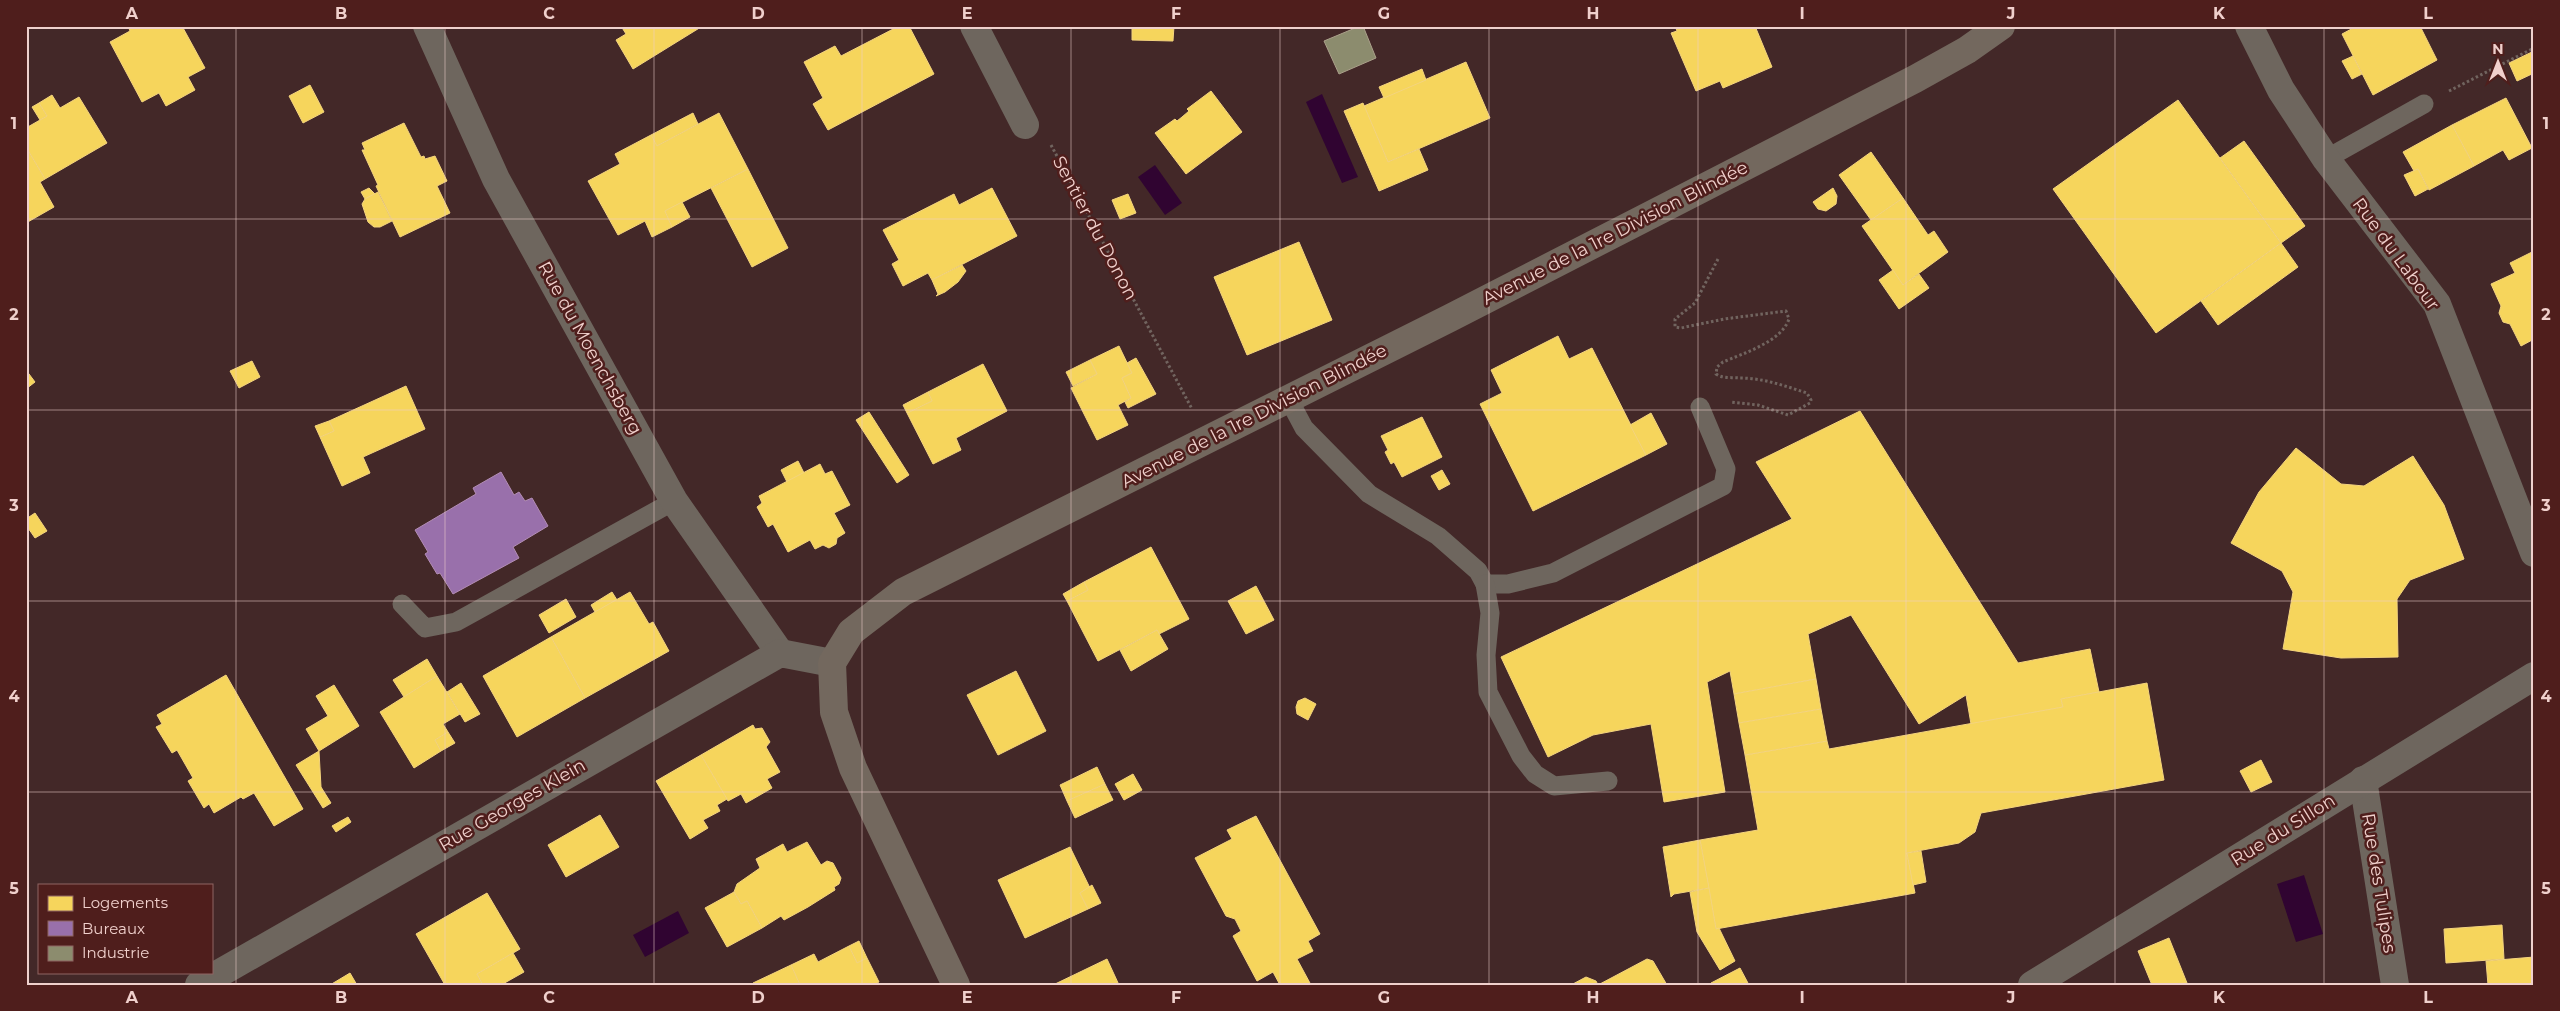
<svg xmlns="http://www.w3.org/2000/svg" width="2560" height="1011" font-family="Montserrat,sans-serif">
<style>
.water{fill:#300431}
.homes{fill:#f6d55c;stroke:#f4d47e}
.offices{fill:#9970ab;stroke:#b38db5}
.industry{fill:#8c8c6e;stroke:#aaa08a}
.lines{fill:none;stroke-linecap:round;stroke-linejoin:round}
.path{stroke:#71645f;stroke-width:3;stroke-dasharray:2.5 2.5;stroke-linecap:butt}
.lane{stroke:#6e665e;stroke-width:19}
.street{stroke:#6e665e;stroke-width:28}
.secondary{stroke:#73685e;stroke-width:28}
.grid{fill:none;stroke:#f0d0cc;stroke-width:1;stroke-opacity:0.55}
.labels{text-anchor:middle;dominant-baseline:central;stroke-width:5;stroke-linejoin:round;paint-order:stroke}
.street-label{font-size:18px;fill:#f0d0cc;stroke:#4f1e1c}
.neatline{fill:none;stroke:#f0d0cc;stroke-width:2}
.grid-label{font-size:16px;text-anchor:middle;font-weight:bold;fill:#f0d0cc}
</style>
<rect width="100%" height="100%" fill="#432828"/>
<g class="water">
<polygon points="1322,94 1358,177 1342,183 1306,102"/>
<polygon points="1155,165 1182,203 1165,215 1138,177"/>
<polygon points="2304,875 2323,934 2296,942 2277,884"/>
<polygon points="678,911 689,933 645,957 633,935"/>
</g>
<g class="homes">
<polygon points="128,26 182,26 205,68 188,77 195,90 166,106 159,93 142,102 110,42 130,31"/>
<polygon points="621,26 701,26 701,27 633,69 616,40 626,34"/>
<polygon points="899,26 909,26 934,74 828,130 813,104 823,98 804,62 835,46 841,56"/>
<polygon points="1132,26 1174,26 1173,41 1132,40"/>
<polygon points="1675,26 1755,26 1772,67 1723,88 1720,81 1696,91 1671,33 1677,31"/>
<polygon points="2357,26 2420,26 2437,60 2373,95 2342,34"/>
<polygon points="2534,51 2534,73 2517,81 2509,63"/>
<polygon points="2353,56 2362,74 2352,79 2342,61"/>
<polygon points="1466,62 1490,118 1388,162 1364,106"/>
<polygon points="1422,69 1426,80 1384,98 1379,87"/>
<polygon points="310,85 324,112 303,123 289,96"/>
<polygon points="1211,91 1242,132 1186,174 1155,133 1175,119 1177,121 1182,117 1189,111 1187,109"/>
<polygon points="52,95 60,108 79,97 107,143 45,179 26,147 26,128 47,116 39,103"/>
<polygon points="2506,98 2532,148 2509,160 2503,150 2474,166 2452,125"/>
<polygon points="2178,100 2281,243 2156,333 2053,189"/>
<polygon points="39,103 47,116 40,120 32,107"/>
<polygon points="1363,103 1388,162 1419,149 1428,170 1379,191 1344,111"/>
<polygon points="693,113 698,124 657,146 651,135"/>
<polygon points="719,113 748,169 665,211 672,227 652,237 645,221 618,235 588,181 620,164 615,154 651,135 657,146"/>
<polygon points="404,123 421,157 424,156 425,159 435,156 447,181 437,186 450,213 400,237 376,186 378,185 362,150 365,150 362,143"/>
<polygon points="2452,125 2474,166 2429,190 2418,169 2414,171 2403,152"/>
<polygon points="2244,141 2305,226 2281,243 2220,158"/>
<polygon points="26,147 45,179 40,182 54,207 26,223"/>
<polygon points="1871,152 1903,198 1871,220 1839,175"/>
<polygon points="748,169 788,248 752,267 711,188"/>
<polygon points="2418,169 2428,189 2415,196 2404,175"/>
<polygon points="369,188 375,194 365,199 361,192"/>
<polygon points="992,188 1017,236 932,280 928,273 903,286 892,264 899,260 883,230 954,194 959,205"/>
<polygon points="1833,188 1837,196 1836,204 1826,211 1818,209 1813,202"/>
<polygon points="378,192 392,221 380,227 374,227 368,222 362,204 365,199"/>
<polygon points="1128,194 1136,213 1120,219 1112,200"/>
<polygon points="1903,198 1928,235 1934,231 1948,252 1903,285 1862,226"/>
<polygon points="682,202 690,217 672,227 665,211"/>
<polygon points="1299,242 1332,320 1247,355 1214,277"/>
<polygon points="2281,243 2298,267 2218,325 2201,301"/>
<polygon points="2534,251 2534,339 2521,346 2510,324 2503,322 2499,313 2501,306 2491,284 2515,273 2510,263"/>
<polygon points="962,265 966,271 958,282 945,292 936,296 938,294 932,280"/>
<polygon points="1893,270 1903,285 1919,274 1929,288 1899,309 1879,280"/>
<polygon points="1558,336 1569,359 1592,348 1646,455 1533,511 1480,404 1502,393 1491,370"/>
<polygon points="1119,346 1132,373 1122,378 1131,398 1118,405 1128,425 1097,440 1071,388 1097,374 1090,360"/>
<polygon points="1136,358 1156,394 1128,408 1125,402 1131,398 1122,378 1132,373 1127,363"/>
<polygon points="1090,360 1097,374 1073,386 1066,372"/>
<polygon points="252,361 260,377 239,388 230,371"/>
<polygon points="983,364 1007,411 956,438 961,450 933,464 907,413 932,401 928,392"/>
<polygon points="26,370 35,382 26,389"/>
<polygon points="406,386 425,429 363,457 370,473 342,486 320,437 334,431 329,421"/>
<polygon points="928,392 932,401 907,413 903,405"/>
<polygon points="1860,411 2018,663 2090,649 2099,692 2061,699 2063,707 1971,724 1966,695 1919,724 1851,615 1808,634 1816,679 1734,694 1730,671 1707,682 1725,792 1664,802 1651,724 1593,735 1548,757 1501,657 1792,519 1756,462"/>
<polygon points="869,412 909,475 897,483 856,420"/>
<polygon points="1651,413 1667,444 1646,455 1630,425"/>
<polygon points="1422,417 1442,457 1402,477 1394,462 1391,464 1385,452 1388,450 1381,436"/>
<polygon points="329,421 334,431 320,437 315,426"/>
<polygon points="2296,448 2341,484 2353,485 2364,486 2413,456 2444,505 2464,559 2410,580 2397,599 2398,657 2341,658 2283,649 2293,592 2282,571 2231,543 2259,492"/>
<polygon points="798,461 804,473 787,482 781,470"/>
<polygon points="820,464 825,474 832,471 850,505 834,513 845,533 837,538 836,544 829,548 823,545 815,549 810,540 788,552 773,524 768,527 757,507 762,503 759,496"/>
<polygon points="1442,470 1450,484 1439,490 1431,476"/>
<polygon points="35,513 47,531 35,538 26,525 26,519"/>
<polygon points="1151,547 1189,619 1159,634 1157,630 1098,661 1067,601 1088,590 1084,582"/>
<polygon points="1084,582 1088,590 1067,601 1063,594"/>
<polygon points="1256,586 1274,620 1246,634 1228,601"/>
<polygon points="612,592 617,600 595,612 591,605"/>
<polygon points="630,592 649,624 653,622 669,651 585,698 551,637"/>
<polygon points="566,599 576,617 549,633 539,615"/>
<polygon points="1157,630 1168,649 1131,671 1120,650"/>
<polygon points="551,637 585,698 517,737 483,676"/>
<polygon points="427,659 437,676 404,697 393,680"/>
<polygon points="1016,671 1046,731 998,755 967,695"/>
<polygon points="226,675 303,809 274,826 254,793 243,799 241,797 214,813 209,804 204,808 188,781 193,778 177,750 172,753 156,727 162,724 157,715"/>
<polygon points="437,676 460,714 443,724 448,732 435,740 441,751 414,768 380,712"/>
<polygon points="1816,679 1821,709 1739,723 1734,694"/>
<polygon points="461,683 480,714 465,722 447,692"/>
<polygon points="2147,683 2164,780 1981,813 1975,832 1959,843 1907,853 1915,893 1716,929 1700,840 1758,830 1745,755 1827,741 1829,749 2063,707 2061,699"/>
<polygon points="334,685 359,726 319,751 306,729 328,716 316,696"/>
<polygon points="1305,698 1316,704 1308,720 1297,714 1296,707 1298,701"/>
<polygon points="1821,709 1827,741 1745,755 1739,723"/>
<polygon points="753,725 755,729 762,728 770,742 766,747 780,772 767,779 772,788 746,803 741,794 728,801 701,755"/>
<polygon points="448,732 455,743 441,751 435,740"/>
<polygon points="319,751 321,787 331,803 323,808 296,765"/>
<polygon points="701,755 727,799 717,805 720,811 703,820 708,828 690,839 656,781"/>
<polygon points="2261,760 2272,782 2251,792 2240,771"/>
<polygon points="1097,767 1105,784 1067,801 1060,785"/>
<polygon points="1133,774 1142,790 1124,800 1115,784"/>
<polygon points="1105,784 1113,800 1075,818 1067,801"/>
<polygon points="600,815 619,847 566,877 548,845"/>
<polygon points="1256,816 1320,934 1308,941 1313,951 1297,959 1311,985 1280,985 1273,972 1257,981 1233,936 1241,931 1235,919 1226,916 1195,858 1232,839 1227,830"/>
<polygon points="348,817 351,822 336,832 332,826"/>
<polygon points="1700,840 1709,888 1674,894 1671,897 1663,847"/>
<polygon points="807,842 821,865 827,861 833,863 841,878 839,884 834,887 835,890 808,907 784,920 781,916 762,928 747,901 741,904 734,892 737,884 760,868 756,859 783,844 787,852"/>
<polygon points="1070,847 1090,888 1080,893 1088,909 1025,938 998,880"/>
<polygon points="1921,851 1926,882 1913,885 1907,853"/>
<polygon points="1092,885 1101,903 1088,909 1080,893"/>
<polygon points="1709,888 1716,929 1719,928 1735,961 1720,970 1697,932 1690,892"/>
<polygon points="734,892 741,904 747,901 762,928 727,947 705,908"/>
<polygon points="487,893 520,949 477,974 483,985 445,985 416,934"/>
<polygon points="2502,925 2504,959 2446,963 2444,929"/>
<polygon points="2169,938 2187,983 2152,985 2138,951"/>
<polygon points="859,941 867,958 857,963 849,946"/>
<polygon points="849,946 857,963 867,958 879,982 873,985 800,985 791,965 814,954 818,962"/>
<polygon points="513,953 524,972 501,985 483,985 477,974"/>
<polygon points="2534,957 2534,985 2488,985 2486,961"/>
<polygon points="1107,959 1119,985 1053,985"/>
<polygon points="1647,959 1653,961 1667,985 1598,985"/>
<polygon points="791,965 800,985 754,985 753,983"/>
<polygon points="1740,968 1749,985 1712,985 1711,983"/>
<polygon points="350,973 357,985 330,985"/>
<polygon points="1586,977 1596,981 1598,985 1571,985"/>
</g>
<polygon class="offices" points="501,472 514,495 519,492 525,501 532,498 548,526 513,547 519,558 453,594 440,573 437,574 425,554 428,552 415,530 476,494 473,488"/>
<polygon class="industry" points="1360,26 1363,26 1376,58 1339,74 1324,41"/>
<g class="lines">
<g class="path">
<polyline points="2449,91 2534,48"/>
<polyline points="1051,145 1192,409"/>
<path d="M1718 259 1695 303 1675 319V327L1681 328 1724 319 1786 311 1789 319C1781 342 1744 353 1723 362L1717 367 1716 374C1723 379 1732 377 1740 378 1763 378 1785 386 1807 393L1811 400 1810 403 1788 415 1758 405 1730 402"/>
</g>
<g class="lane">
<polyline points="2326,159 2424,104"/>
<polyline points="1288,398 1304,428 1369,494 1438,536 1478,571 1485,584 1508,584 1553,573 1723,486 1726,469 1700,407"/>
<polyline points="1485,584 1490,613 1486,655 1488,692 1521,756 1535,774 1554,786 1608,781"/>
<polyline points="402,604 425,628 456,622 674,501"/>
</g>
<g class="street">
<polyline points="427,26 496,179 674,501 780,653"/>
<polyline points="974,26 1025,125"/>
<polyline points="2249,26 2281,90 2326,159 2437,304 2534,553"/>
<polyline points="2363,780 2395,985"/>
<polyline points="199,985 780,653 832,663"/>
<polyline points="2032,985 2534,676"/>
</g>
<polyline class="secondary" points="956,985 853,768 834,712 832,663 851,632 903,592 1450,318 1915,79 1967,50 2001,26"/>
</g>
<path class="grid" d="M236 26V985M445 26V985M654 26V985M862 26V985M1071 26V985M1280 26V985M1489 26V985M1698 26V985M1906 26V985M2115 26V985M2324 26V985M26 219H2534M26 410H2534M26 601H2534M26 792H2534"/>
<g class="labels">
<g class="street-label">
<text transform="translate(1095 228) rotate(62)">Sentier du Donon</text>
<text transform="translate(1615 233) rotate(-27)">Avenue de la 1re Division Blindée</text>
<text transform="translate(2396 254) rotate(54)">Rue du Labour</text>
<text transform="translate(590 348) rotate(61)">Rue du Moenchsberg</text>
<text transform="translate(1254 416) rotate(-27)">Avenue de la 1re Division Blindée</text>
<text transform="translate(512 805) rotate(-30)">Rue Georges Klein</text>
<text transform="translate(2283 830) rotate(-32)">Rue du Sillon</text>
<text transform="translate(2379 883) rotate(81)">Rue des Tulipes</text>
</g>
</g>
<rect width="2560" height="1011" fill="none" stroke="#4f1e1c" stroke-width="55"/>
<rect x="38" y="884" width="175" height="90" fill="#4f1e1c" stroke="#8f6562"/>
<rect x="48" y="896" width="25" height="15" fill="#f6d55c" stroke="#8f6562"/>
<text x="82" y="908" font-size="15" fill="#f0d0cc">Logements</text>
<rect x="48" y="921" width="25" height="15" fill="#9970ab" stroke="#8f6562"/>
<text x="82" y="934" font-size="15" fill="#f0d0cc">Bureaux</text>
<rect x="48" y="946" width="25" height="15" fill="#8c8c6e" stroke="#8f6562"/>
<text x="82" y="958" font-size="15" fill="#f0d0cc">Industrie</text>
<g transform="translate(2498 62)" stroke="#4f1e1c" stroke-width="4" paint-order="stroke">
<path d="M0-4L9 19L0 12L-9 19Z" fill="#f0d0cc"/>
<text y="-8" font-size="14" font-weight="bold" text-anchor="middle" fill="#f0d0cc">N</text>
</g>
<rect x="28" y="28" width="2504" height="956" class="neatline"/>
<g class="grid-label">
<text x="132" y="19">A</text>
<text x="341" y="19">B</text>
<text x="549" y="19">C</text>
<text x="758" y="19">D</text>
<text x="967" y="19">E</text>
<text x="1176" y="19">F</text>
<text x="1384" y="19">G</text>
<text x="1593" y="19">H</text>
<text x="1802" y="19">I</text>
<text x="2011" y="19">J</text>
<text x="2219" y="19">K</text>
<text x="2428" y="19">L</text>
<text x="14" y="129">1</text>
<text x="2546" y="129">1</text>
<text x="14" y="320">2</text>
<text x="2546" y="320">2</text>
<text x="14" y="511">3</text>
<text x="2546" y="511">3</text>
<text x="14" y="702">4</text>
<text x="2546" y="702">4</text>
<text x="14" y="894">5</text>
<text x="2546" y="894">5</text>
<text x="132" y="1003">A</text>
<text x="341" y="1003">B</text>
<text x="549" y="1003">C</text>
<text x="758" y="1003">D</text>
<text x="967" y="1003">E</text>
<text x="1176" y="1003">F</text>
<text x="1384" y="1003">G</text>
<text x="1593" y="1003">H</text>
<text x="1802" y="1003">I</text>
<text x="2011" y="1003">J</text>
<text x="2219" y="1003">K</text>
<text x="2428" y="1003">L</text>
</g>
</svg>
